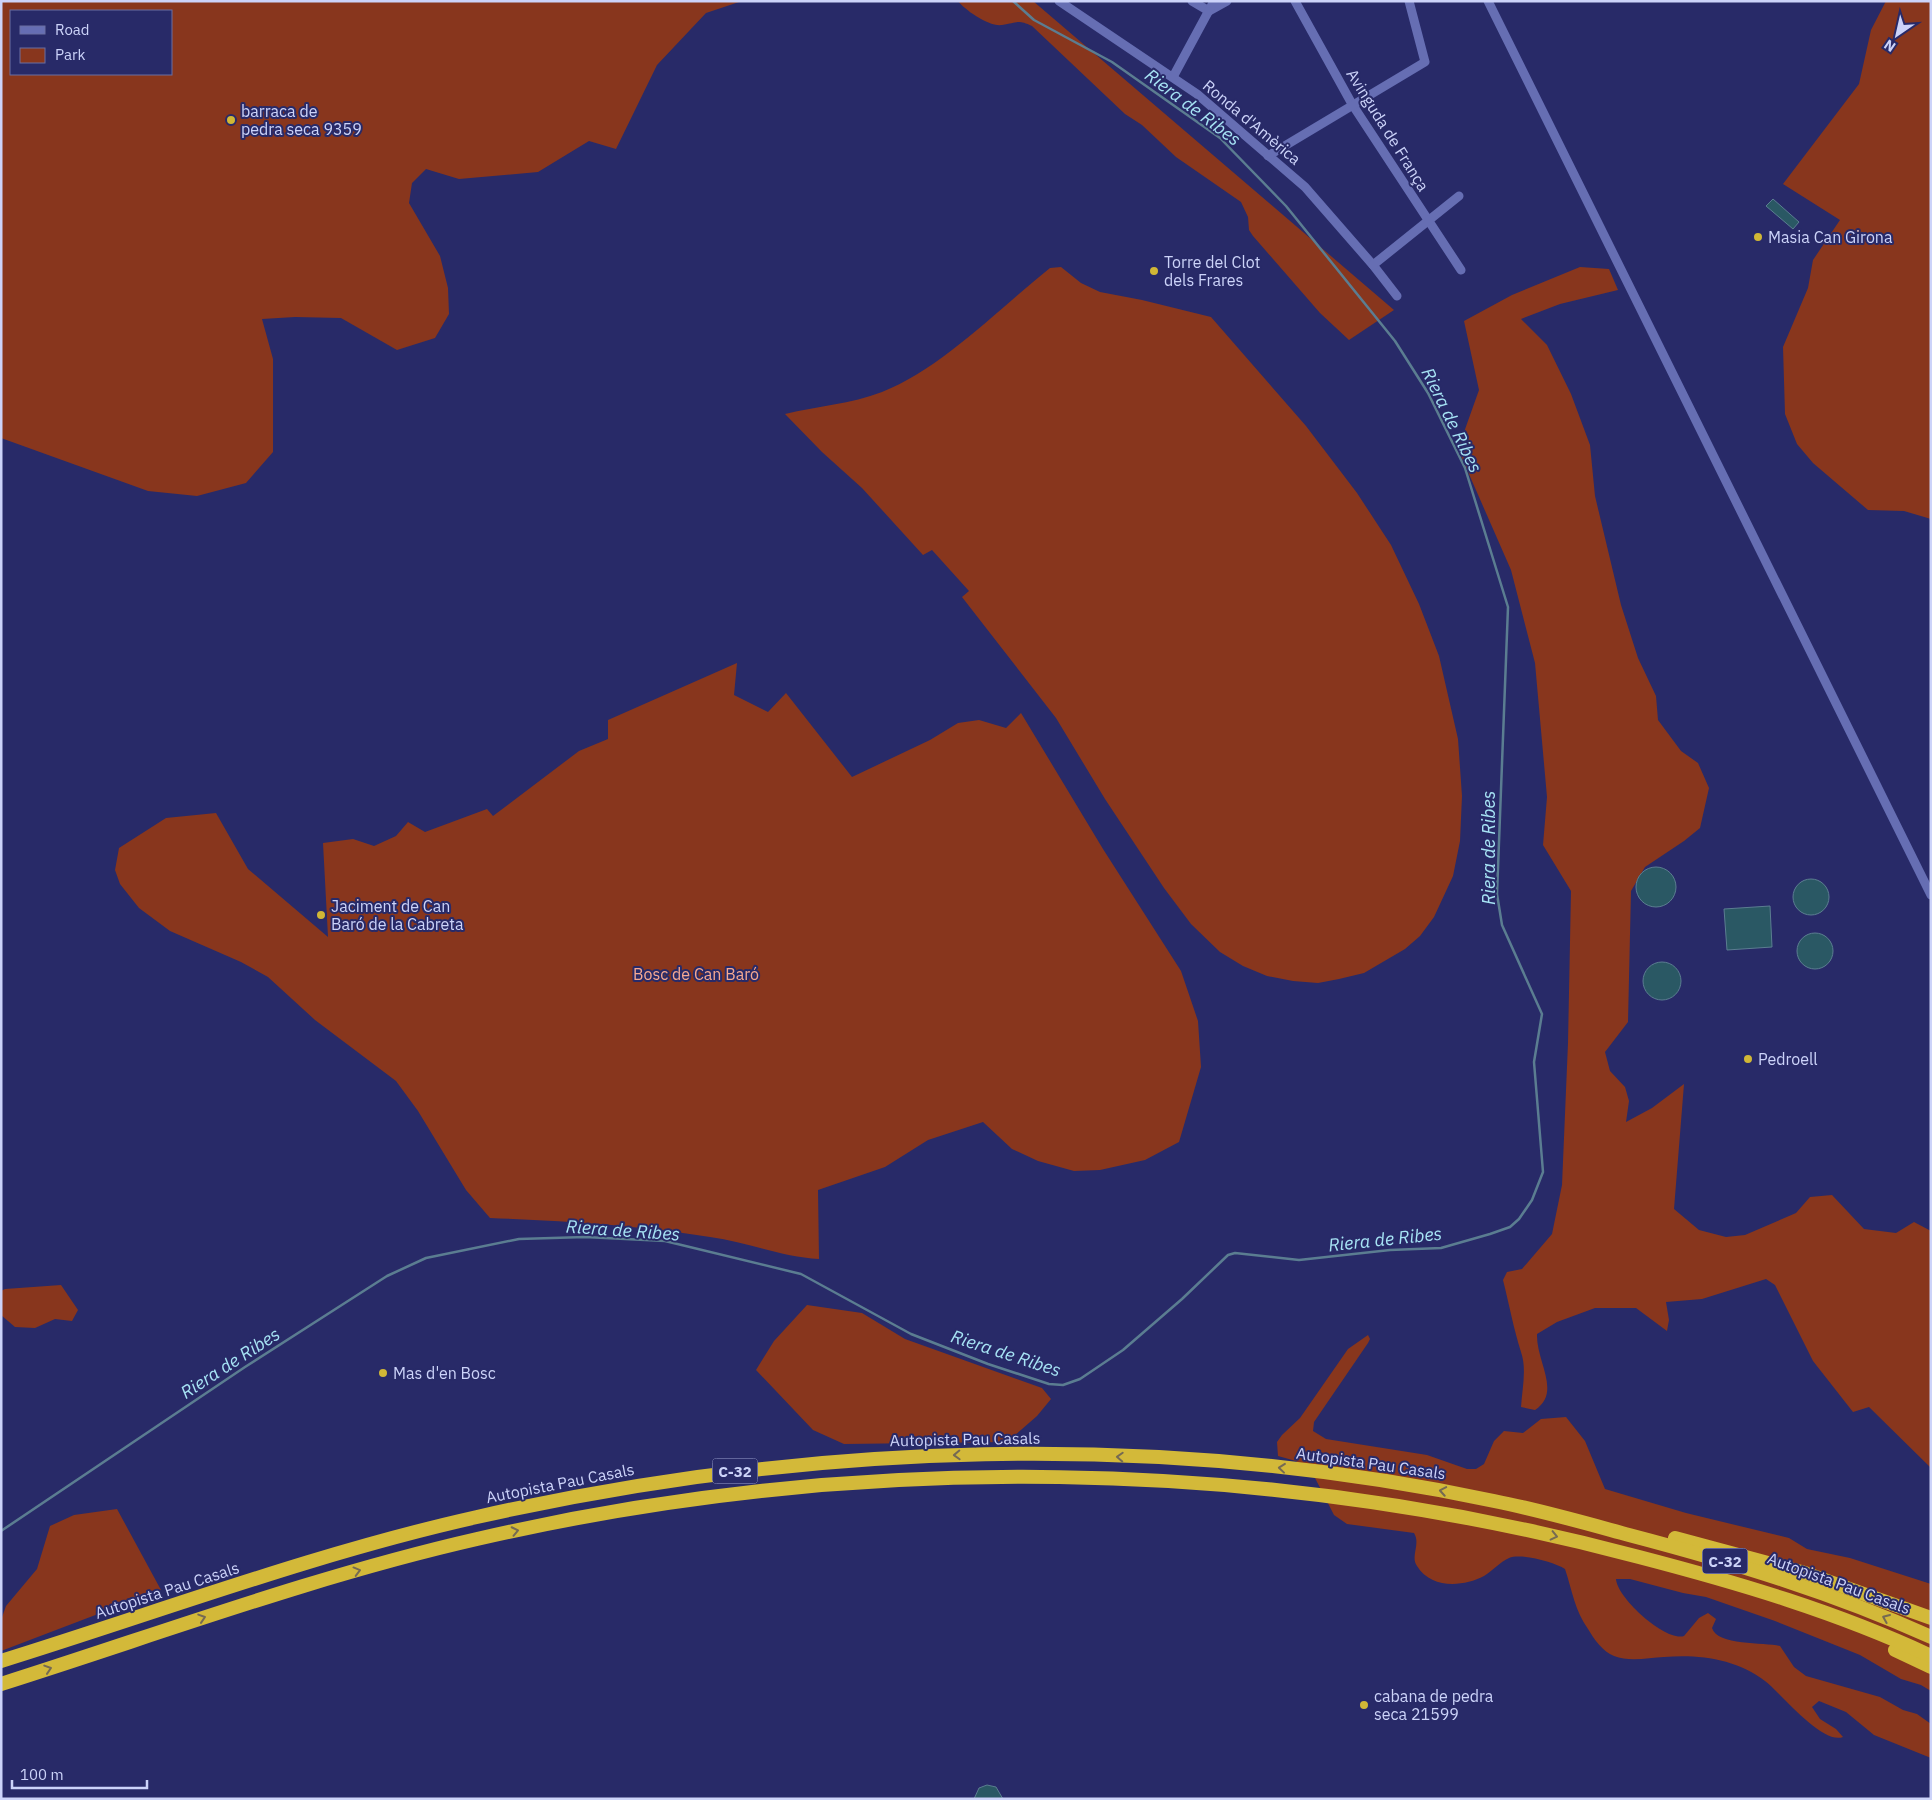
<svg xmlns="http://www.w3.org/2000/svg" width="1932" height="1800" font-family="'IBM Plex Sans',sans-serif">
<style>
.green{fill:#88361d;fill-rule:evenodd}
.water{fill:#2a5864;stroke:#5b7d91}
.lines{fill:none;stroke-linecap:round;stroke-linejoin:round}
.stream{stroke:#5b7d91;stroke-width:2.5}
.minor{stroke:#666eb3;stroke-width:9}
.highway{stroke:#d3b939;stroke-width:14}
.oneway{stroke:#756a53}
.poi-dot{fill:#d1b736;stroke:#282a68;stroke-width:2}
.labels{text-anchor:middle;dominant-baseline:central;stroke-width:4;stroke-linejoin:round;paint-order:stroke}
.shield{fill:#282a68;stroke:#9ba0ce;stroke-width:1}
.shield-label{font-size:15px;font-weight:bold;fill:#ccd3f9}
.poi-label{font-size:16px;fill:#ccd3f9;stroke:#282a68;text-anchor:start}
.street-label{font-size:16px;fill:#ccd3f9;stroke:#282a68}
.park-label{font-size:16px;fill:#f7a991;stroke:#282a68}
.water-label{font-size:18px;font-style:italic;fill:#a7e4f5;stroke:#282a68}
</style>
<rect width="100%" height="100%" fill="#282a68"/>
<g class="green">
<path d="M1 1H742L706 13 657 65 616 149 589 141 538 172 459 179 426 169 412 183 409 203 440 256 448 288 449 314 435 338 397 350 341 318 295 317 262 319 273 359V452L246 483 197 496 148 491 1 438ZM171 11V74H11V11Z"/>
<path d="M958 1H1033L1394 310 1349 340 1320 313 1253 236 1249 230 1248 217 1241 202 1176 157 1142 125 1125 114 1032 26C1017 19 1017 23 1002 25 989 27 965 10 958 1Z"/>
<polygon points="1886,1 1931,1 1931,519 1904,511 1868,510 1813,463 1797,444 1785,414 1783,347 1808,288 1813,260 1840,220 1783,184 1859,84 1871,30"/>
<path d="M1061 267 1081 283 1100 292 1142 300 1211 317 1306 426 1357 493 1391 545 1419 604 1439 656 1458 739 1462 796 1460 841 1453 876 1434 917 1420 936 1405 949 1364 973 1339 979 1318 983 1293 981 1267 976 1243 966 1220 952 1191 924 1164 888 1105 799 1056 718 962 597 969 591 932 550 923 555 862 488 822 452 785 414C817 406 851 404 882 392 940 370 1001 307 1050 268Z"/>
<path d="M1580 267 1609 269 1618 290 1560 304 1521 319 1547 345 1571 394 1590 445 1595 496 1621 605 1638 658 1656 696 1658 720 1681 751 1698 763 1709 788 1700 828 1684 841 1645 867 1631 891 1628 1022 1605 1052 1610 1071 1625 1087 1629 1101 1626 1122 1652 1108 1684 1084 1674 1209 1699 1230 1726 1237 1745 1235 1796 1213 1810 1197 1832 1195 1864 1229 1896 1233 1914 1222 1931 1231V1468L1869 1407 1853 1412 1813 1361 1775 1285 1766 1279 1702 1299 1666 1302 1669 1320 1667 1331 1636 1308H1595L1557 1322 1537 1334C1536 1362 1562 1392 1535 1410L1521 1407C1522 1390 1527 1369 1521 1352 1514 1330 1509 1304 1503 1280L1507 1272 1522 1269 1552 1234 1562 1185 1568 1043 1571 891 1543 845 1547 797 1535 663 1511 570 1458 449 1479 390 1464 321 1512 295Z"/>
<path d="M737 663 734 695 768 712 786 693 852 777 930 740 958 723 979 720 1006 728 1021 713 1103 849 1181 971 1198 1021 1201 1067 1179 1142 1145 1160 1100 1170 1074 1171 1038 1161 1012 1149 983 1122 928 1140 885 1167 818 1190 819 1259C781 1257 747 1242 710 1237 636 1225 565 1221 490 1218L466 1190 418 1111 396 1081 315 1020 268 977 241 962 170 931 139 908 120 884 115 870 119 848 166 818 216 813 248 869 328 937 323 843 353 839 374 846 396 836 408 822 425 832 487 809 493 816 579 751 608 739V720Z"/>
<polygon points="61,1285 78,1310 72,1321 55,1319 35,1328 15,1327 1,1315 1,1291 5,1289"/>
<polygon points="807,1305 862,1313 905,1339 1042,1388 1051,1399 1037,1416 1007,1442 844,1444 813,1430 756,1370 774,1341"/>
<path d="M1368 1335 1370 1339 1368 1343 1314 1422 1313 1431 1326 1439 1427 1455 1467 1469H1476L1484 1464 1494 1441 1504 1431 1523 1433 1541 1419 1566 1417 1585 1441 1605 1489 1686 1513 1789 1538 1807 1549 1850 1558 1931 1584V1691L1921 1685 1901 1679 1860 1655 1775 1621 1706 1597 1683 1593 1630 1579H1616C1617 1598 1666 1642 1684 1636L1699 1618 1708 1613 1716 1619 1712 1628C1717 1646 1764 1642 1780 1646L1794 1667 1806 1676 1880 1697 1903 1710 1917 1714 1931 1724V1758L1874 1735 1846 1712 1819 1701 1812 1707 1820 1719 1836 1729 1843 1737C1822 1745 1781 1693 1765 1681 1737 1659 1699 1654 1664 1657 1648 1658 1629 1662 1614 1656 1603 1652 1594 1639 1588 1629 1575 1611 1572 1590 1565 1569 1554 1562 1521 1553 1509 1558 1500 1562 1492 1571 1484 1576 1463 1587 1431 1589 1417 1566 1410 1556 1421 1544 1414 1533L1347 1524 1334 1515 1315 1478 1296 1461 1278 1456 1277 1442 1282 1435 1300 1418 1348 1349Z"/>
<polygon points="117,1509 161,1590 1,1651 1,1620 6,1606 37,1569 50,1526 74,1515"/>
</g>
<g class="water">
<polygon points="1773,199 1799,222 1793,229 1766,206"/>
<circle cx="1656" cy="887" r="20"/>
<circle cx="1811" cy="897" r="18"/>
<polygon points="1770,906 1772,947 1727,950 1724,909"/>
<circle cx="1815" cy="951" r="18"/>
<circle cx="1662" cy="981" r="19"/>
<polygon points="987,1785 996,1787 1003,1799 974,1799 979,1788"/>
</g>
<g class="lines">
<polyline class="stream" points="1,1531 245,1367 387,1276 426,1258 519,1239 585,1237 665,1241 801,1274 911,1334 988,1364 1049,1384 1063,1385 1080,1379 1123,1350 1182,1299 1228,1255 1235,1253 1299,1260 1390,1250 1441,1248 1490,1234 1510,1227 1519,1219 1532,1200 1543,1172 1534,1062 1542,1014 1502,925 1497,894 1508,607 1465,468 1428,393 1395,341 1286,206 1220,138 1112,62 1034,20 1013,1"/>
<g class="minor">
<polyline points="1059,1 1197,94 1305,187 1373,265 1397,296"/>
<polyline points="1192,1 1209,11"/>
<polyline points="1295,1 1352,104 1461,270"/>
<polyline points="1488,1 1931,895"/>
<polyline points="1209,11 1227,1"/>
<polyline points="1173,77 1214,1"/>
<polyline points="1268,156 1425,62 1409,1"/>
<polyline points="1373,265 1459,196"/>
</g>
<g class="highway">
<polyline points="1675,1538 1805,1573 1931,1618"/>
<polyline points="1895,1650 1931,1667"/>
<path d="M1 1661C159 1612 316 1553 477 1517 809 1442 1160 1430 1494 1501 1540 1510 1585 1523 1629 1535 1732 1562 1834 1593 1931 1637"/>
<path d="M1 1684C159 1634 315 1576 477 1539 859 1451 1260 1456 1639 1557 1739 1583 1837 1612 1931 1656"/>
</g>
</g>
<defs><path id="oneway-chevron" d="M-2-3.5L2.5 0L-2 3.5" fill="none" stroke-width="1.6" stroke-linecap="round" stroke-linejoin="round" transform="scale(1.25)"/></defs>
<g class="oneway">
<use href="#oneway-chevron" transform="translate(957 1455) rotate(178)"/>
<use href="#oneway-chevron" transform="translate(1120 1457) rotate(-177)"/>
<use href="#oneway-chevron" transform="translate(1282 1468) rotate(-174)"/>
<use href="#oneway-chevron" transform="translate(1443 1491) rotate(-170)"/>
<use href="#oneway-chevron" transform="translate(515 1531) rotate(-12)"/>
<use href="#oneway-chevron" transform="translate(1554 1536) rotate(13)"/>
<use href="#oneway-chevron" transform="translate(357 1571) rotate(-15)"/>
<use href="#oneway-chevron" transform="translate(202 1618) rotate(-18)"/>
<use href="#oneway-chevron" transform="translate(1886 1618) rotate(-157)"/>
<use href="#oneway-chevron" transform="translate(48 1669) rotate(-18)"/>
</g>
<g class="poi-dot">
<circle cx="231" cy="120" r="5"/>
<circle cx="1758" cy="237" r="5"/>
<circle cx="1154" cy="271" r="5"/>
<circle cx="321" cy="915" r="5"/>
<circle cx="1748" cy="1059" r="5"/>
<circle cx="383" cy="1373" r="5"/>
<circle cx="1364" cy="1705" r="5"/>
</g>
<g class="labels">
<g class="shield">
<rect x="712.5" y="1458.5" width="45" height="25" rx="4"/>
<rect x="1702.5" y="1548.5" width="45" height="25" rx="4"/>
</g>
<g class="shield-label">
<text x="735" y="1471">C-32</text>
<text x="1725" y="1561">C-32</text>
</g>
<g class="poi-label">
<text x="241" y="111">barraca de<tspan x="241" dy="18">pedra seca 9359</tspan></text>
<text x="1768" y="237">Masia Can Girona</text>
<text x="1164" y="262">Torre del Clot<tspan x="1164" dy="18">dels Frares</tspan></text>
<text x="331" y="906">Jaciment de Can<tspan x="331" dy="18">Baró de la Cabreta</tspan></text>
<text x="1758" y="1059">Pedroell</text>
<text x="393" y="1373">Mas d'en Bosc</text>
<text x="1374" y="1696">cabana de pedra<tspan x="1374" dy="18">seca 21599</tspan></text>
</g>
<g class="street-label">
<text transform="translate(1252 122) rotate(40)">Ronda d'Amèrica</text>
<text transform="translate(1388 130) rotate(58)">Avinguda de França</text>
<text transform="translate(965 1439) rotate(-1)">Autopista Pau Casals</text>
<text transform="translate(1371 1463) rotate(8)">Autopista Pau Casals</text>
<text transform="translate(560 1483) rotate(-11)">Autopista Pau Casals</text>
<text transform="translate(1839 1583) rotate(20)">Autopista Pau Casals</text>
<text transform="translate(167 1590) rotate(-18)">Autopista Pau Casals</text>
</g>
<g class="park-label">
<text x="696" y="974">Bosc de Can Baró</text>
</g>
<g class="water-label">
<text transform="translate(1193 107) rotate(37)">Riera de Ribes</text>
<text transform="translate(1452 420) rotate(64)">Riera de Ribes</text>
<text transform="translate(1488 848) rotate(-90)">Riera de Ribes</text>
<text transform="translate(623 1230) rotate(4)">Riera de Ribes</text>
<text transform="translate(1385 1239) rotate(-6)">Riera de Ribes</text>
<text transform="translate(1006 1353) rotate(18)">Riera de Ribes</text>
<text transform="translate(230 1363) rotate(-33)">Riera de Ribes</text>
</g>
</g>
<rect width="1932" height="1800" fill="none" stroke="#ccd3f9" stroke-width="5"/>
<rect x="10" y="10" width="162" height="65" fill="#282a68" stroke="#6a6ea2"/>
<rect x="20" y="26" width="25" height="8" fill="#666eb3" stroke="#6a6ea2"/>
<text x="55" y="35" font-size="15" fill="#ccd3f9">Road</text>
<rect x="20" y="48" width="25" height="15" fill="#88361d" stroke="#6a6ea2"/>
<text x="55" y="60" font-size="15" fill="#ccd3f9">Park</text>
<g transform="translate(1897 35) rotate(214)" stroke="#282a68" stroke-width="4" paint-order="stroke">
<path d="M0-4L9 19L0 12L-9 19Z" fill="#ccd3f9"/>
<text y="-8" font-size="14" font-weight="bold" text-anchor="middle" fill="#ccd3f9">N</text>
</g>
<path d="M12 1780v8h135v-8" fill="none" stroke="#ccd3f9" stroke-width="2.5"/>
<text x="20" y="1780" font-size="15" fill="#ccd3f9" stroke="#282a68" stroke-width="4" paint-order="stroke">100 m</text>
</svg>
